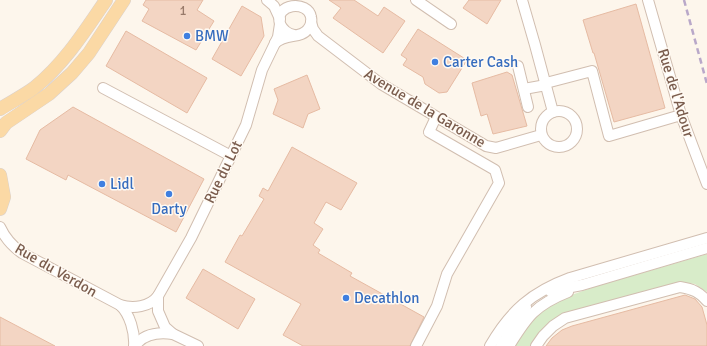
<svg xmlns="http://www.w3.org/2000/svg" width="707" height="346" font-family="Signika,sans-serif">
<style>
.green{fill:#d8ecc9}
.building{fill:#f3d5c3;stroke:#e6bba3}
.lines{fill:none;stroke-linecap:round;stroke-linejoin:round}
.minor-casing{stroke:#d1beb0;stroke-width:12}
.major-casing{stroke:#dad1cd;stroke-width:14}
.minor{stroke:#fff;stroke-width:10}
.major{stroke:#fbd9a5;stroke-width:13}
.rail{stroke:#b9a8c9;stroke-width:2.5;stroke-dasharray:6 4;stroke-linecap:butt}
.shop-dot{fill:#3f7fe0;stroke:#fffaf3;stroke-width:1.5}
.labels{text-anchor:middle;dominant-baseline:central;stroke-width:3;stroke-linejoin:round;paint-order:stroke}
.number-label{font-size:13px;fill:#987a6a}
.shop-label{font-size:15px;fill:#366cbe;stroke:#fffaf3;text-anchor:start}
.street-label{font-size:15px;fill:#7a5c4d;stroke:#fffaf3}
</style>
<rect width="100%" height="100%" fill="#fdf6ec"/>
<path class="green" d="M707 254V292L695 284 686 283 568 314C549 322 542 330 530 346H513L537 313 563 298 594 287Z"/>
<g class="building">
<polygon points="146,0 203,0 197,10 214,21 196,50 142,21 149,9 143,5"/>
<polygon points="329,0 354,0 378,16 384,7 405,21 383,53 333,18 341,8"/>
<polygon points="469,0 501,0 487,24 463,8"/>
<polygon points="636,4 665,108 614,122 594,53 593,53 583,20"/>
<polygon points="242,6 261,17 264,36 241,76 212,59"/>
<polygon points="418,29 467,60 447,92 439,93 425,84 423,77 403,65 407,59 401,55"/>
<polygon points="126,31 207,78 187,113 106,66"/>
<polygon points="507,72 512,75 527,126 493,134 487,114 481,116 472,83"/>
<polygon points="307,75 320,109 308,114 303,128 273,114 278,100 274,89"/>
<polygon points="73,107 204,179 176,232 68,175 66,180 26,159 40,130"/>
<polygon points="292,147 357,183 341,210 326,202 314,223 323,229 313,245 320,250 318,253 352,273 350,276 424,317 410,346 303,346 283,335 301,304 225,262 240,235 242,236 264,199 259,196 263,188 268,191"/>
<polygon points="203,269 255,299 238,329 186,298"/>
<polygon points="685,295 695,299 702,307 707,325 707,346 546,346 552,338 562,330 572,326"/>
<polygon points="0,317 55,346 0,346"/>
</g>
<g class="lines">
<defs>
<g id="minor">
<polyline points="267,0 274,6 280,19"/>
<polyline points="416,0 451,24"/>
<polyline points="522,0 535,45 553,112"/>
<polyline points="648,0 681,115 707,184"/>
<polyline points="311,22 313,29 318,36 381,84 486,146 496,148 541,135"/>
<path d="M275 43C286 33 301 39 308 29 311 25 312 21 311 17 308 0 274 3 280 24 283 30 288 34 294 35"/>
<polyline points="518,66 528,107"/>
<polyline points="546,83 592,71 609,136 681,115"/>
<polyline points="103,88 231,156"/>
<polyline points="524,89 546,85"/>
<circle cx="559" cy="129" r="18"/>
<path d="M0 227C5 238 12 246 22 253L120 305C133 309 150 307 158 296L191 238 246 125 262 70 278 37 280 24"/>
<polyline points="550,291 582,285 707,248"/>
<polyline points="158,296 158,311 165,327 173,334 198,346"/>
<path d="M120 305C130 314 135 333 134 346"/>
<path d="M135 346C144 333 159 332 173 334"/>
<polyline points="416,346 437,306 447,274 499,183 495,170 429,132 436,117"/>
<path d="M490 346C510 311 532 292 570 278L707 238"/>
<polyline points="501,346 526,307"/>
<path d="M509 346C527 317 535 305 568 292"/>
<path d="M536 346 543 336 553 326 565 318 680 287C693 289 699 292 707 301"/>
</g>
<g id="major">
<path d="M0 109C11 102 23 96 34 88 64 64 85 31 106 0"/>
<polyline points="0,131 6,123 49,94 72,73 89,53 124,0"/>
<polyline points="0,175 4,197 0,209"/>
</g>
</defs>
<use href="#minor" class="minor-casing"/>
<use href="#major" class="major-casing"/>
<use href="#minor" class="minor"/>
<use href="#major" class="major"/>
<polyline class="rail" points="684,0 707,84"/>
</g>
<g class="shop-dot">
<circle cx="187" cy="36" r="4"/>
<circle cx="435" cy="62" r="4"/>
<circle cx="102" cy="184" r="4"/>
<circle cx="169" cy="194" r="4"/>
<circle cx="346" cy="298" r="4"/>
</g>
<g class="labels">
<g class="number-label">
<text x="183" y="11">1</text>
</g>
<g class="shop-label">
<text x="195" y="36">BMW</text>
<text x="443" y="62">Carter Cash</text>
<text x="110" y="184">Lidl</text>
<text x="169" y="209" text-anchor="middle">Darty</text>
<text x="354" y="298">Decathlon</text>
</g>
<g class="street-label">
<text transform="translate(676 93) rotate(73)">Rue de l'Adour</text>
<text transform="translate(425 108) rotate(31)">Avenue de la Garonne</text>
<text transform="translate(223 172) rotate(-64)">Rue du Lot</text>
<text transform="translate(56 270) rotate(30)">Rue du Verdon</text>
</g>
</g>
</svg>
